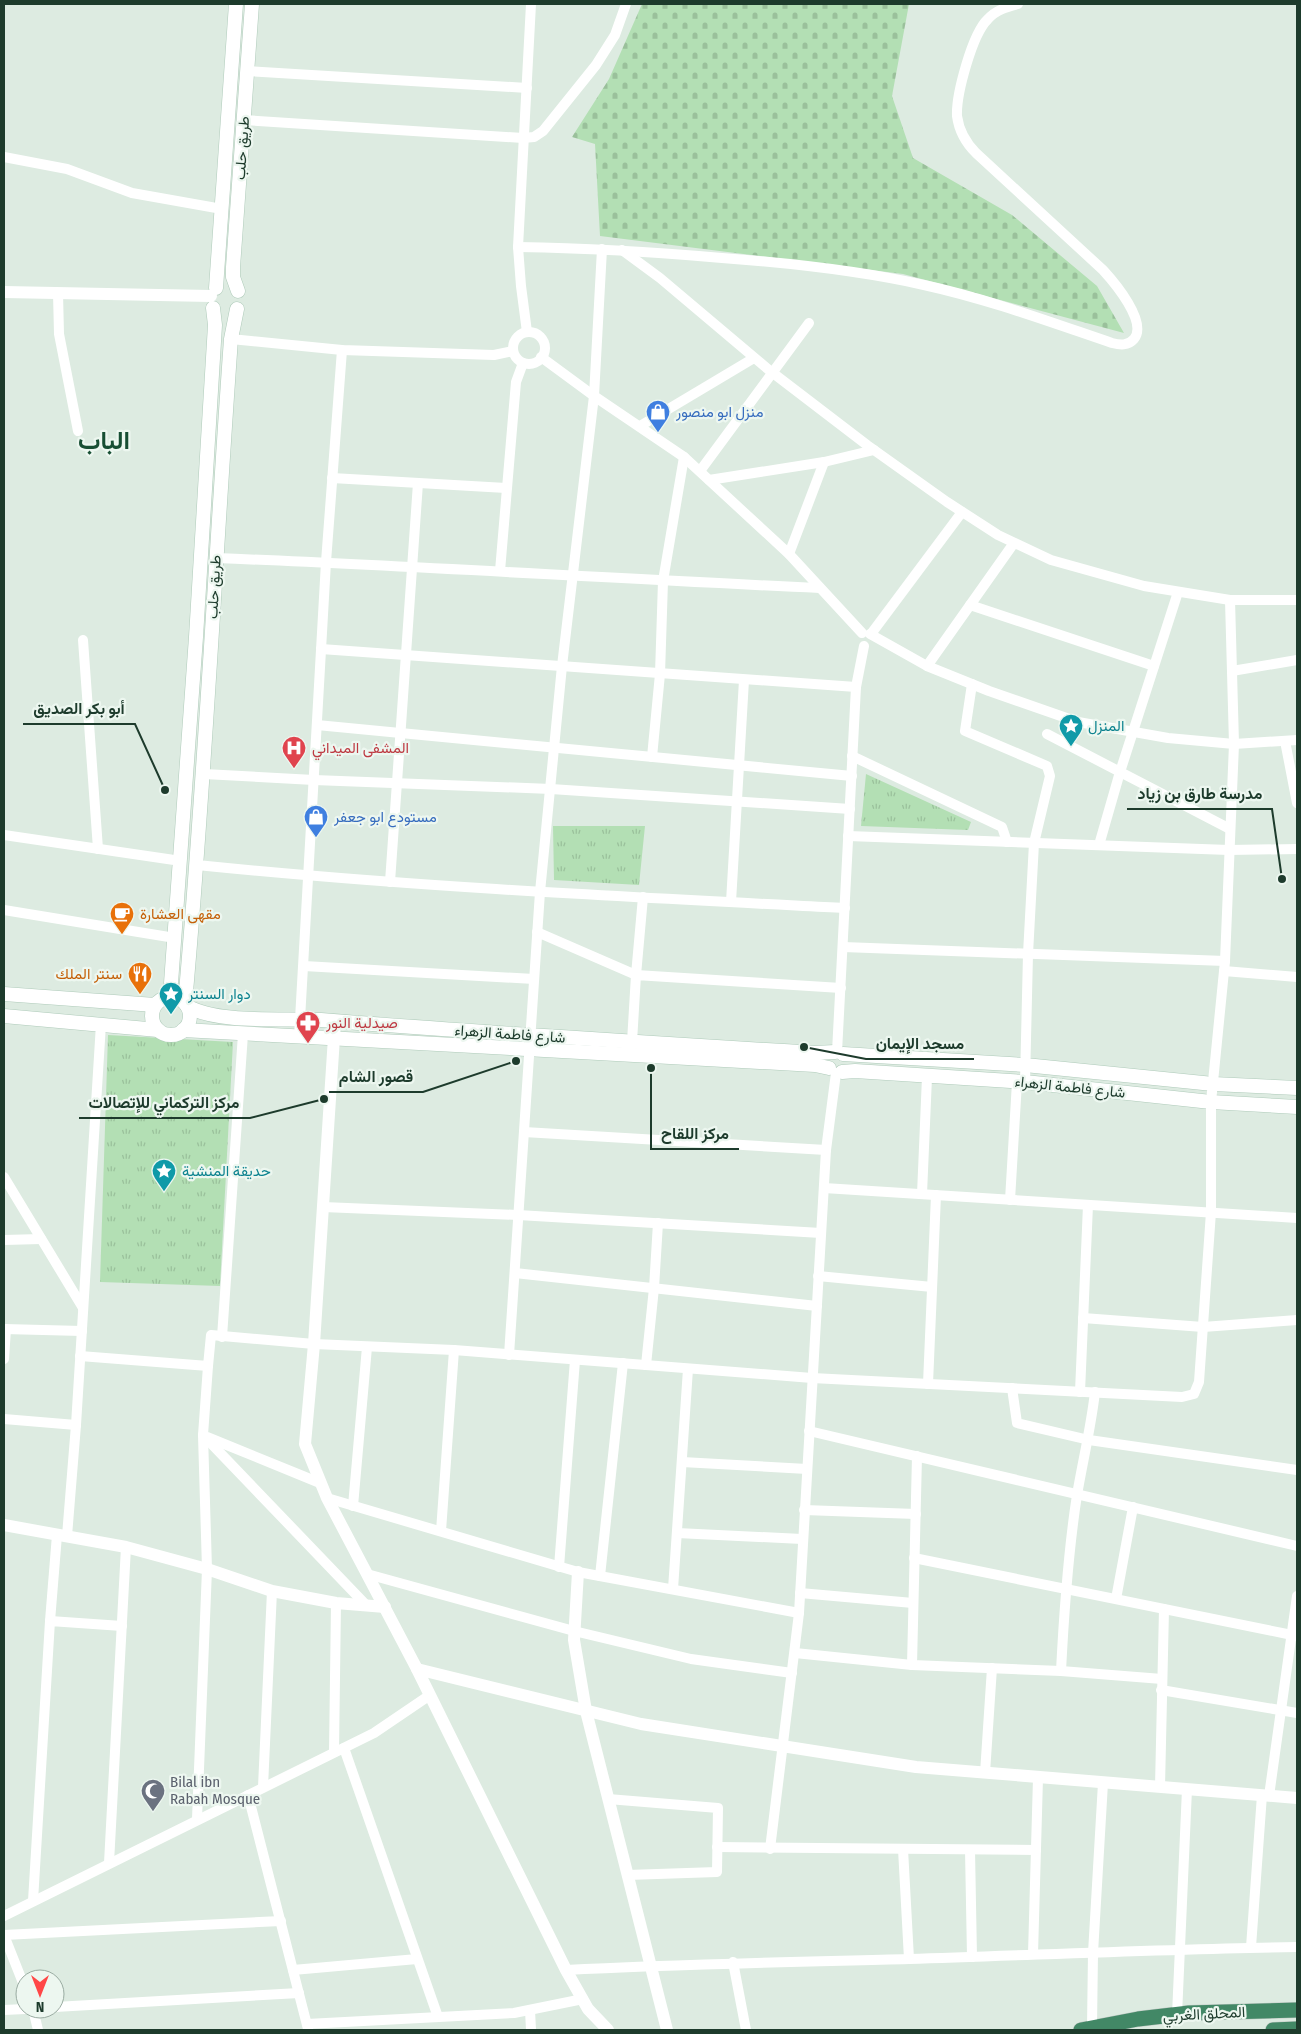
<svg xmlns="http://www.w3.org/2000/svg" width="1301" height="2034" font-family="'Fira Sans Condensed',Vazirmatn,sans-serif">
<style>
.grass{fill:url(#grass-tufts)}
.cemetery{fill:url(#cemetery-stones)}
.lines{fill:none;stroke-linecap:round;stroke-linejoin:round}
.secondary-casing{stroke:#afcbba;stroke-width:15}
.trunk-casing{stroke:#c0c8c4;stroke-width:16}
.minor{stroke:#fff;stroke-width:10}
.tertiary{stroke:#fff;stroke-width:12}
.secondary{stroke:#fff;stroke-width:14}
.trunk{stroke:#428866;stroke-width:15}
.labels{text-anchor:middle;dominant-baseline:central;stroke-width:4.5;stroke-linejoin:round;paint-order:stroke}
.street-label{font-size:15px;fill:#1d3b2c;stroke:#edf7f0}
.shop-label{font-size:15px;fill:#366cbe;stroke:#edf7f0;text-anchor:start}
.culture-label{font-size:15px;fill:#0d838f;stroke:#edf7f0;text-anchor:start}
.health-label{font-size:15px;fill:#be3a42;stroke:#edf7f0;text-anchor:start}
.food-label{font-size:15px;fill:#c56008;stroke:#edf7f0;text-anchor:start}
.worship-label{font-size:15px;fill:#5b616d;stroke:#edf7f0;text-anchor:start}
.town-label{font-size:25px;font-weight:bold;fill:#184f34;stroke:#edf7f0}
.leader{fill:none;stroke:#1d3b2c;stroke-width:2}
.callout-dot{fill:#1d3b2c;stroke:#edf7f0;stroke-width:2}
.callout-label{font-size:16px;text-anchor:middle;font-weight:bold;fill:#1d3b2c;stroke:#edf7f0;stroke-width:4.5;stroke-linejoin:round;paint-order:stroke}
</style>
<defs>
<pattern id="grass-tufts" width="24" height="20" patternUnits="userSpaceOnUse" patternTransform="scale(1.25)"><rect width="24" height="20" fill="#b3dfb4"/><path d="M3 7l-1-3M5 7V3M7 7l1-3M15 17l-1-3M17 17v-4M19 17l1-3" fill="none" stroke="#9ac09b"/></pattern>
<pattern id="cemetery-stones" width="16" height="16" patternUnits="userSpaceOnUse" patternTransform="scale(1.25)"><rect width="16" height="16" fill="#b3dfb4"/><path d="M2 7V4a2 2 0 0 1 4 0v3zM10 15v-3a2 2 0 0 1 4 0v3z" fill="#9ac09b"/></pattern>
</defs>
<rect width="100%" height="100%" fill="#ddebe1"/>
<g class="grass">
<polygon points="866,774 971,822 968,830 861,826"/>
<polygon points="553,826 645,826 639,885 554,880"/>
<polygon points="108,1035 233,1042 220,1286 100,1282"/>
</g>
<polygon class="cemetery" points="642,4 909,4 892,96 913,158 1012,215 1097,286 1124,333 903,274 600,236 595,144 572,137 609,79"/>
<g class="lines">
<defs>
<g id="secondary">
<polyline points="216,288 236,4"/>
<polyline points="238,291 233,277 233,267 252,4"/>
<polyline points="4,994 155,1005"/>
<polyline points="170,997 196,637 215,325 213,308"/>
<circle cx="171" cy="1016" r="19"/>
<path d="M185 1003C205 782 215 560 231 339L237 309"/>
<path d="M187 1006C217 1024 283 1018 321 1020 485 1033 650 1043 815 1053L835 1052"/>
<polyline points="4,1016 158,1030"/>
<polyline points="183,1030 815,1065 829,1068"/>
<polyline points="843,1054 1025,1065 1213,1084 1297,1088"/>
<polyline points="842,1072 855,1071 1025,1082 1211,1102 1297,1107"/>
</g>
<g id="trunk">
<polyline points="1081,2030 1138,2019 1189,2013 1297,2010"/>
<polyline points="1273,2030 1297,2029"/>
</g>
</defs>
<use href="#secondary" class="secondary-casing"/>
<use href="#trunk" class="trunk-casing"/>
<g class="minor">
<polyline points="247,71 527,88"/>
<polyline points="244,120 523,138 534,137 543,131 596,65 615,35 626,4"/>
<polyline points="4,157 67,169 132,193 222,209"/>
<path d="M518 247C586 248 654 252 722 258 790 263 857 270 924 285 988 299 1050 322 1112 343 1120 345 1128 346 1134 339 1148 322 1114 282 1103 270L976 153C966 143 959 131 957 116 956 95 972 34 988 19 996 10 1007 7 1018 4"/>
<polyline points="622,250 660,278 769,370 867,445 947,502 998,535 1051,560 1144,586 1230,600 1297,600"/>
<polyline points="58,293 59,334 78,431"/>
<polyline points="527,332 521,286 518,247 531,4"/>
<circle cx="529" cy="348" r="16"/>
<polyline points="231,339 342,350 494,355 513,351"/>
<polyline points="541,357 594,396 684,457 789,554 862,633"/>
<polyline points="640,426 754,358"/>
<polyline points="700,471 809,323"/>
<polyline points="332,478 506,488"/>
<polyline points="709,480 824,462 874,450"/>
<polyline points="789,554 824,462"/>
<path d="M216 558C417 566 618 579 820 588"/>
<polyline points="500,571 516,382 523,363"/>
<polyline points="970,605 1154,666"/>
<polyline points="870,634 927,666 989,691 1078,722 1168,738 1234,744 1297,740"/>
<polyline points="871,634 962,512"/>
<polyline points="83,640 98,849"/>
<polyline points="321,649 856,687"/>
<polyline points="927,666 1014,543"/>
<polyline points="1232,671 1297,660"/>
<polyline points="972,684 965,731 1047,766 1050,776 1034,843 1028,954 1025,1082"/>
<polyline points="317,725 852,776"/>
<polyline points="1047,734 1230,829"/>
<polyline points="1285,741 1297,803"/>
<polyline points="852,756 1002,827 1007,842"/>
<polyline points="652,757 660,674 663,581 684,457"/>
<polyline points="204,774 314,780 551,789 850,809"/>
<polyline points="4,835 181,861"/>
<polyline points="848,836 1229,850 1297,849"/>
<polyline points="1099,845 1120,772 1178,592"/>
<path d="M197 865C413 887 629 897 845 908"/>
<polyline points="390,882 418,483"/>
<polyline points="731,902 744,680"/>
<polyline points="4,910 175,938"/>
<polyline points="537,932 636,975 643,897"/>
<polyline points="843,947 1225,961"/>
<polyline points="304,966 534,979"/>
<polyline points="1224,971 1297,977"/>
<polyline points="299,1037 326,562 342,350"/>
<polyline points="632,1042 636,975 841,988"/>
<polyline points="837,1052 856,687 864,646"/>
<polyline points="524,1132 826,1150"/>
<polyline points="4,1177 83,1308"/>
<polyline points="824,1188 1297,1218"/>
<polyline points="922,1194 927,1077"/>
<polyline points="1010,1200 1017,1082"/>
<polyline points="323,1207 518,1215 821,1233"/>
<polyline points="4,1240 41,1239"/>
<polyline points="515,1273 817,1306"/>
<polyline points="818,1276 932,1287"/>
<polyline points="1083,1318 1203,1327 1297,1320"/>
<polyline points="4,1329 82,1331"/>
<polyline points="222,1337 243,1034"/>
<polyline points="509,1355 540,892 562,666 594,396 602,249"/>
<polyline points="80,1356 208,1366 211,1335 314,1344 454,1350 812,1378 1182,1397 1194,1394 1199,1382 1211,1212 1211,1102 1225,961 1234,744 1230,600"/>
<polyline points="4,1359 6,1329"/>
<polyline points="646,1365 654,1288 658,1223"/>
<polyline points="928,1384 936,1195"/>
<polyline points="1012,1388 1017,1423 1089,1440 1297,1470"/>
<polyline points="1080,1392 1088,1205"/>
<polyline points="4,1419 76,1425"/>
<polyline points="809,1431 1297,1546"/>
<polyline points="203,1435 367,1606"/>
<polyline points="207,1437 320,1483"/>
<polyline points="682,1462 807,1469"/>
<polyline points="327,1498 578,1572 799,1613"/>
<polyline points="353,1506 367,1347"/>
<polyline points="804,1510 916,1514"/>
<polyline points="441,1531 454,1350"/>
<polyline points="677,1533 802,1539"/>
<polyline points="67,1536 76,1425 101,1024"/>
<polyline points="914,1558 1297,1636"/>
<polyline points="559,1567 575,1360"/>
<polyline points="367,1574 574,1631 691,1659 792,1673"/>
<polyline points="600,1576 623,1363"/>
<polyline points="673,1589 688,1369"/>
<polyline points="800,1593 913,1603"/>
<polyline points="1116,1599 1133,1507"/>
<polyline points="50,1621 57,1535"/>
<polyline points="795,1653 912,1665 1061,1671 1162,1679"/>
<polyline points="912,1665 917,1456"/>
<path d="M1061 1671C1064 1612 1068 1553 1077 1495 1083 1460 1091 1427 1095 1392"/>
<polyline points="1161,1690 1297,1713"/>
<polyline points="344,1748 438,2017"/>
<polyline points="334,1752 336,1603"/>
<polyline points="985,1773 992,1668"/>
<polyline points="263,1787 272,1591"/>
<polyline points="1160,1787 1164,1609"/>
<polyline points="248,1795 308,2029"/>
<polyline points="1269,1796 1297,1596"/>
<polyline points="608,1799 718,1808 717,1872 627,1875"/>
<polyline points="197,1819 207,1569 203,1435 208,1366"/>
<polyline points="717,1847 1036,1850"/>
<polyline points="770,1849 799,1613 826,1150 836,1073"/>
<polyline points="903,1849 909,1959"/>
<polyline points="970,1850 972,1957"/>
<polyline points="109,1863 126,1547"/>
<polyline points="33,1901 50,1621 122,1626"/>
<polyline points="4,1916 374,1733 430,1695"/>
<polyline points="4,1935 281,1921"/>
<polyline points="4,1935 25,1988"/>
<polyline points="1251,1947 1262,1795"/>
<polyline points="1033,1954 1038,1778"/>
<polyline points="733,1962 746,2030"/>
<polyline points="293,1970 417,1959"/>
<path d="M566 1970C680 1964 794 1962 909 1959 1038 1955 1168 1949 1297 1947"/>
<polyline points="55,2007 299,1993"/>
<polyline points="33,2009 38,2030"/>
<polyline points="4,2010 25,2009"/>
<polyline points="530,2010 531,2030"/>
<polyline points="1177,2015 1187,1789"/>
<polyline points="307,2024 514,2013 583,1999"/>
<polyline points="1092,2027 1093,1953 1103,1783"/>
</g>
<g class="tertiary">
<polyline points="4,292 211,296"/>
<polyline points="335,1022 314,1344 305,1444 327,1498 417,1669 566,1970 588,2009 608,2030"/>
<polyline points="4,1525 126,1547 207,1569 272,1591 336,1603 385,1607"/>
<polyline points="578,1572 574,1640 586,1711 667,2030"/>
<polyline points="417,1669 641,1724 916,1767 1297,1798"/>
</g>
<use href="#secondary" class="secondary"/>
<use href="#trunk" class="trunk"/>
</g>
<defs>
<symbol id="shop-pin" viewBox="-11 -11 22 30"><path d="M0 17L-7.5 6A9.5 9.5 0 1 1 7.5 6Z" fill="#3f7fe0" stroke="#edf7f0"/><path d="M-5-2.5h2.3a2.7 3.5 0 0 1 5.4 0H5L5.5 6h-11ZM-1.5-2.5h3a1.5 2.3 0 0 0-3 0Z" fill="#fff"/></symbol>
<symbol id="sight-pin" viewBox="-11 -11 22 30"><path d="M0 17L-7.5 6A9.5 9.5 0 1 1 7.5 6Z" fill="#0f9aa8" stroke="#edf7f0"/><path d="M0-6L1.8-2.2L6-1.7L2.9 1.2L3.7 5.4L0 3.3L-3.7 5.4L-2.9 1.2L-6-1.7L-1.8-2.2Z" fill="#fff"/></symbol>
<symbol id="hospital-pin" viewBox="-11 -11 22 30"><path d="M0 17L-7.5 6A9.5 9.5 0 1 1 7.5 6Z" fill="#e0444e" stroke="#edf7f0"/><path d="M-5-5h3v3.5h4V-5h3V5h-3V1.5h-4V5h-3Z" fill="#fff"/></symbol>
<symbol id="cafe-pin" viewBox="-11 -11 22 30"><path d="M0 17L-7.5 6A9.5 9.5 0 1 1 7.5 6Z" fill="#e8710a" stroke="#edf7f0"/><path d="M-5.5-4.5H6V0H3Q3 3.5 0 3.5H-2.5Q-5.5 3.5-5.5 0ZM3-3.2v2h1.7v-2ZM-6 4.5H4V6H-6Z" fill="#fff"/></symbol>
<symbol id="restaurant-pin" viewBox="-11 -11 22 30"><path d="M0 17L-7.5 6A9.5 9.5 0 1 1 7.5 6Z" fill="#e8710a" stroke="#edf7f0"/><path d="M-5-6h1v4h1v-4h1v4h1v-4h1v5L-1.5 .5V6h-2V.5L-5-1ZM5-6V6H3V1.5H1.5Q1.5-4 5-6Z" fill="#fff"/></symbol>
<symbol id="pharmacy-pin" viewBox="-11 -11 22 30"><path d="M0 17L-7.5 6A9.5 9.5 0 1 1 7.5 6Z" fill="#e0444e" stroke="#edf7f0"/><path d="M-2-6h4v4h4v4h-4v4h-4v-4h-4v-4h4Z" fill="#fff"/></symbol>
<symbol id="mosque-pin" viewBox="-11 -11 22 30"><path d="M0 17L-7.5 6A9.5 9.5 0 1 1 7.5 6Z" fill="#6b7280" stroke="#edf7f0"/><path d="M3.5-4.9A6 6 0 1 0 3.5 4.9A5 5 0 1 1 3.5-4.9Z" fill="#fff"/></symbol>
</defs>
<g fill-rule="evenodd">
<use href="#shop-pin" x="644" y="398" width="28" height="38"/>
<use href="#sight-pin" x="1057" y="712" width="28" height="38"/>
<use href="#hospital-pin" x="280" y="734" width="28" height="38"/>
<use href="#shop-pin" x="302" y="803" width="28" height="38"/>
<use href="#cafe-pin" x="108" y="900" width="28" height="38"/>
<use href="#restaurant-pin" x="126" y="960" width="28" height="38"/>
<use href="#sight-pin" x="157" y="980" width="28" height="38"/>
<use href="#pharmacy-pin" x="294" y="1009" width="28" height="38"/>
<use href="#sight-pin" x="150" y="1157" width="28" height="38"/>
<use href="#mosque-pin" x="139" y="1777" width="28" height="38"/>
</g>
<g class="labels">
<g class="street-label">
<text transform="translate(242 148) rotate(-86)">طريق حلب</text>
<text transform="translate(214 587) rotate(-87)">طريق حلب</text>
<text transform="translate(510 1034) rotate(4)">شارع فاطمة الزهراء</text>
<text transform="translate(1070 1087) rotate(6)">شارع فاطمة الزهراء</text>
<text transform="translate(1204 2014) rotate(-3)">المحلق الغربي</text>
</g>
<g class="shop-label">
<text x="676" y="412">منزل ابو منصور</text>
<text x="334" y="817">مستودع ابو جعفر</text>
</g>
<g class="culture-label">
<text x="1088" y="726">المنزل</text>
<text x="188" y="994">دوار السنتر</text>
<text x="182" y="1171">حديقة المنشية</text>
</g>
<g class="health-label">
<text x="312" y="748">المشفى الميداني</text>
<text x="326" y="1023">صيدلية النور</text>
</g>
<g class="food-label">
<text x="140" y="914">مقهى العشارة</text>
<text x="122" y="974" text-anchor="end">سنتر الملك</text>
</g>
<g class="worship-label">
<text x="170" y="1782">Bilal ibn<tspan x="170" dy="17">Rabah Mosque</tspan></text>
</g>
<g class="town-label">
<text x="104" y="441">الباب</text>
</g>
</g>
<path class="leader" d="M165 790L135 724H23M1282 879L1272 809H1127M804 1047L866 1059H974M516 1061L423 1092H329M324 1099L250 1118H79M651 1068L651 1149H739"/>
<g class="callout-dot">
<circle cx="165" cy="790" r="5"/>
<circle cx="1282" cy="879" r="5"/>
<circle cx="804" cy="1047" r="5"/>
<circle cx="516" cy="1061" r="5"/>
<circle cx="324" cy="1099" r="5"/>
<circle cx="651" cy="1068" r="5"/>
</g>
<g class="callout-label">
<text x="79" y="714">أبو بكر الصديق</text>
<text x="1200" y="799">مدرسة طارق بن زياد</text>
<text x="920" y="1049">مسجد الإيمان</text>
<text x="376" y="1082">قصور الشام</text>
<text x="164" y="1108">مركز التركماني للإتصالات</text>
<text x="695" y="1139">مركز اللقاح</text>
</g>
<rect width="1301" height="2034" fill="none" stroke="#1d3b2c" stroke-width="10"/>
<g transform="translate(40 1994) rotate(180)"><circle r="24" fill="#edf7f0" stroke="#9aaca2"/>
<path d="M0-4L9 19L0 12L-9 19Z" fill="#ff4747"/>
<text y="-8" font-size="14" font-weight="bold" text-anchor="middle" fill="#1d3b2c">N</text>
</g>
</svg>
